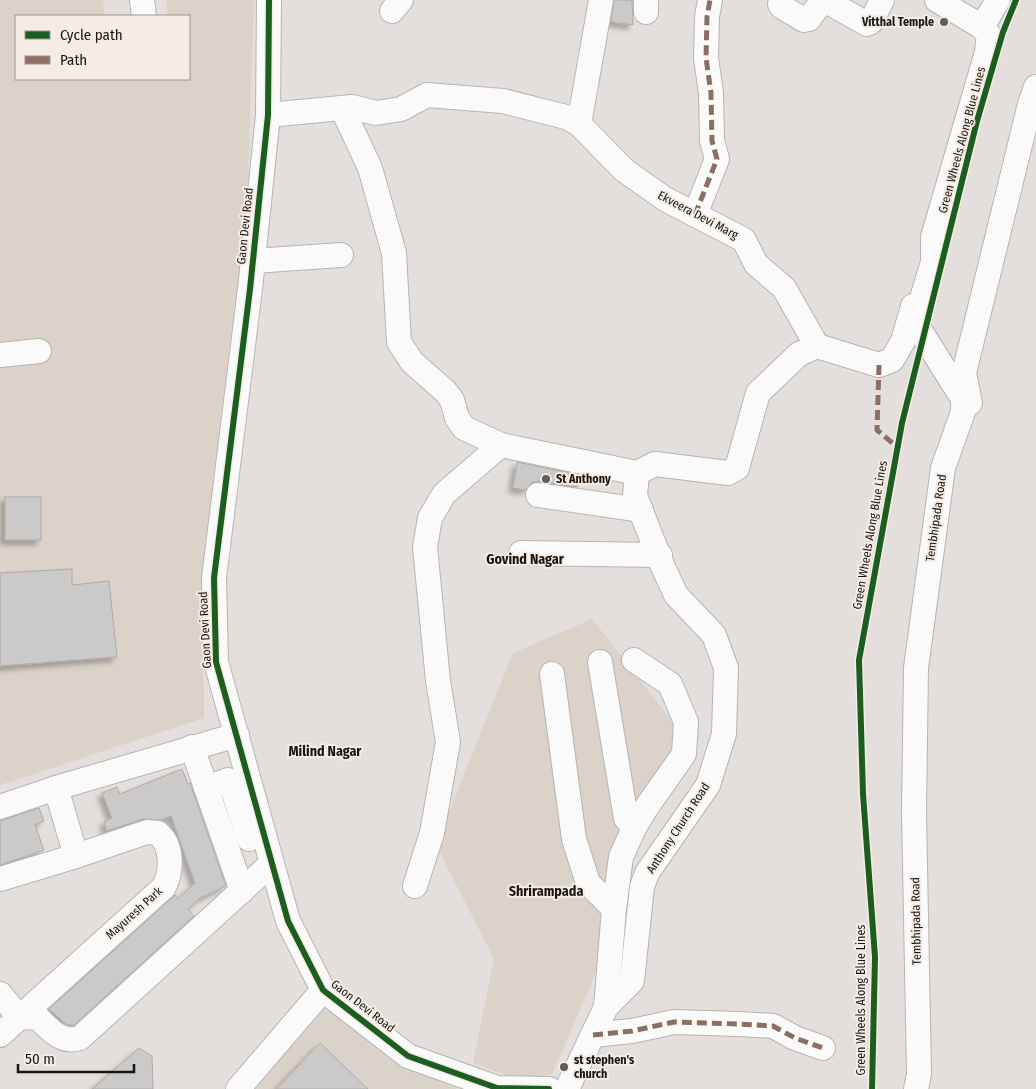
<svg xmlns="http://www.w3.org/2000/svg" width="1036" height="1089" font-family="'Fira Sans Condensed',sans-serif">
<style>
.built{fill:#dbd2c9}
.building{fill:#ccc9c9;stroke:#acaaaa;filter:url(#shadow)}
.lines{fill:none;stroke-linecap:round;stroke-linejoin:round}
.minor-casing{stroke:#b7b4b1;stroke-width:26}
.minor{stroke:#fbfafa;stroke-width:24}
.quiet{stroke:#8d6e63;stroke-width:5;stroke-dasharray:10 5;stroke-linecap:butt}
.cycleway-casing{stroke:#f5ece5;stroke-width:9}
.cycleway{stroke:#1b5e20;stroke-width:6}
.poi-dot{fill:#5f5c59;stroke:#f5ece5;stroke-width:2}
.labels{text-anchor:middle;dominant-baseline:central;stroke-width:4;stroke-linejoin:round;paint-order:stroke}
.poi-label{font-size:12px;font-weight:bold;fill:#181512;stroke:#f5ece5;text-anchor:start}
.street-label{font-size:12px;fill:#181512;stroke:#f5ece5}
.neighbourhood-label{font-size:14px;font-weight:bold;fill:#181512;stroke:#f5ece5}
</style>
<defs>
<filter id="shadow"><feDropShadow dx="-4.5" dy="4.5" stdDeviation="2.5" flood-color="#0004"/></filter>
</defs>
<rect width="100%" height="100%" fill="#e4dfdc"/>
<g class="built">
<polygon points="0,0 103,0 105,16 16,16 16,79 189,79 189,16 168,16 166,0 254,0 247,210 202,576 204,718 0,785"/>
<polygon points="592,619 686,739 622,840 602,959 552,1074 518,1080 473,1063 494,959 436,845 513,653"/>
<polygon points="326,1006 393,1058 457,1089 242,1089"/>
</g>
<g class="building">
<polygon points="614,0 632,0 633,25 611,22"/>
<polygon points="517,462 579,475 577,487 539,481 532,482 526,490 513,488"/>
<rect x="5" y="497" width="36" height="43"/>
<polygon points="72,569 72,585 109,581 117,657 0,666 0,573"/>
<polygon points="182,769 188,784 190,783 226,886 200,898 188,909 194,916 74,1025 67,1025 49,1009 175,895 178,899 195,883 171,816 161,820 143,819 107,831 104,822 112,818 102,793 117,787 120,794"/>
<polygon points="39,808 44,821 35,825 44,850 0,865 0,821"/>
<polygon points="320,1043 368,1089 276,1089"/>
<polygon points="139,1048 152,1056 153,1089 92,1089"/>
</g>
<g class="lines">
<defs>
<g id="minor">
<polyline points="142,0 144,16"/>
<polyline points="269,0 268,115 250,289 214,578 216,662 288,921 323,990 408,1056 497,1088 549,1089"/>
<polyline points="781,0 780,4 782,7 804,20 809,19 822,1 826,1 867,24 871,22 882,0"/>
<polyline points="392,11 401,0"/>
<polyline points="646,12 646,0"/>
<polyline points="982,27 998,0"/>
<polyline points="342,108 370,168 394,253 399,342 412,362 445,391 452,400 457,418 464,428 501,445"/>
<polyline points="268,115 352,107 376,113 401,109 427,95 503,101 566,117 579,124 624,170 665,199 744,240 756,264 784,288 817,346 879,365 892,360 903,341 913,306"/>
<polyline points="579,124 601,0"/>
<polyline points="695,215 717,159 712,141 711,93 706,58 707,17 710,0"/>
<polyline points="253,261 341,255"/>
<polyline points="0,355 39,351"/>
<polyline points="970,403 964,373 1030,104 1036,87"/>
<polyline points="637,473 655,464 728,473 737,468 758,393 799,354 817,346"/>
<polyline points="538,495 641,510"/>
<polyline points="521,553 660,555"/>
<polyline points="600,662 626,818 634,828"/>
<polyline points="552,674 574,839 588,883 614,909"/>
<polyline points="192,747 242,891"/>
<polyline points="206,788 228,780 231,784 249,839"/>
<polyline points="0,807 56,788 237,735"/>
<polyline points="0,879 76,856 56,788"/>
<polyline points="415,886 432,833 448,742 438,681 425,547 430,518 444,494 501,445 637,473"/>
<path d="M0 994 19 1017 38 1018C50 1030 62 1044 80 1038L271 864"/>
<polyline points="606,1007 614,909 621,857 634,828 646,808 684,754 686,722 670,684 634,660"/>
<path d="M0 1035 164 887C172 871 173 846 158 833L147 832 76 856"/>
<polyline points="593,1035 632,1031 674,1022 739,1024 773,1026 795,1038 823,1048"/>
<polyline points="238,1089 323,990"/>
<polyline points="567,1089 606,1007 632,981 642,887 647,873 708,785 724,734 726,668 714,635 676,595 663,567 635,496 637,473"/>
<polyline points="916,1089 919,1074 914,812 916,668 943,468 963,412 963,399 918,327 918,311 933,262 933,237 987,52 989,35 982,27 937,0"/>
</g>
</defs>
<use href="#minor" class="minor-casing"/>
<use href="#minor" class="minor"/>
<g class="quiet">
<polyline points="695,215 717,159 712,141 711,93 706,58 707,17 710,0"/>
<polyline points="879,365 877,430 897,447"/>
<polyline points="593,1035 632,1031 674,1022 739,1024 773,1026 795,1038 823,1048"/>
</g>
<defs>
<g id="cycleway">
<polyline points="269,0 268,115 250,289 214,578 216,662 288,921 323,990 408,1056 497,1088 549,1089"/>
<polyline points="872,1089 875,957 863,794 859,660 902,423 977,121 1003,32 1016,0"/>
</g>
</defs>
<use href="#cycleway" class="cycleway-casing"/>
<use href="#cycleway" class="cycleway"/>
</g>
<g class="poi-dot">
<circle cx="944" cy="22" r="5"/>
<circle cx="546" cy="479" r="5"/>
<circle cx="564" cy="1067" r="5"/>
</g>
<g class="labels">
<g class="poi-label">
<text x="934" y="22" text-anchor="end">Vitthal Temple</text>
<text x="556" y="479">St Anthony</text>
<text x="574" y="1060">st stephen's<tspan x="574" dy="14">church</tspan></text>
</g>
<g class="street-label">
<text transform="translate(962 140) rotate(-75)">Green Wheels Along Blue Lines</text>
<text transform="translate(698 215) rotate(28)">Ekveera Devi Marg</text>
<text transform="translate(245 226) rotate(-84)">Gaon Devi Road</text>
<text transform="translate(936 518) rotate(-82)">Tembhipada Road</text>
<text transform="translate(870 535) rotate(-80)">Green Wheels Along Blue Lines</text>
<text transform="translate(205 630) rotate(-93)">Gaon Devi Road</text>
<text transform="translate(678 828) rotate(-57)">Anthony Church Road</text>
<text transform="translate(134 913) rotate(-42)">Mayuresh Park</text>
<text transform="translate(916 921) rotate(-91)">Tembhipada Road</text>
<text transform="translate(861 1000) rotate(-90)">Green Wheels Along Blue Lines</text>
<text transform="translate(363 1006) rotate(38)">Gaon Devi Road</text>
</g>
<g class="neighbourhood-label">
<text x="525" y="559">Govind Nagar</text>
<text x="325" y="751">Milind Nagar</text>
<text x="546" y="891">Shrirampada</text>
</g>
</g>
<rect x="15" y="15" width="175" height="65" fill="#f5ece5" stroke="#9d9691"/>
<rect x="25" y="31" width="25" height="8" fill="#1b5e20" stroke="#9d9691"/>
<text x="60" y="40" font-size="15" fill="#181512">Cycle path</text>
<rect x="25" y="56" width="25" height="8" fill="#8d6e63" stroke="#9d9691"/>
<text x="60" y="65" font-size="15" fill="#181512">Path</text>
<path d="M18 1064v8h116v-8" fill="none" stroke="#181512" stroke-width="2.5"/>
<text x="25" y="1064" font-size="15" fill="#181512" stroke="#f5ece5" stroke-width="4" paint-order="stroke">50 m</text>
</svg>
